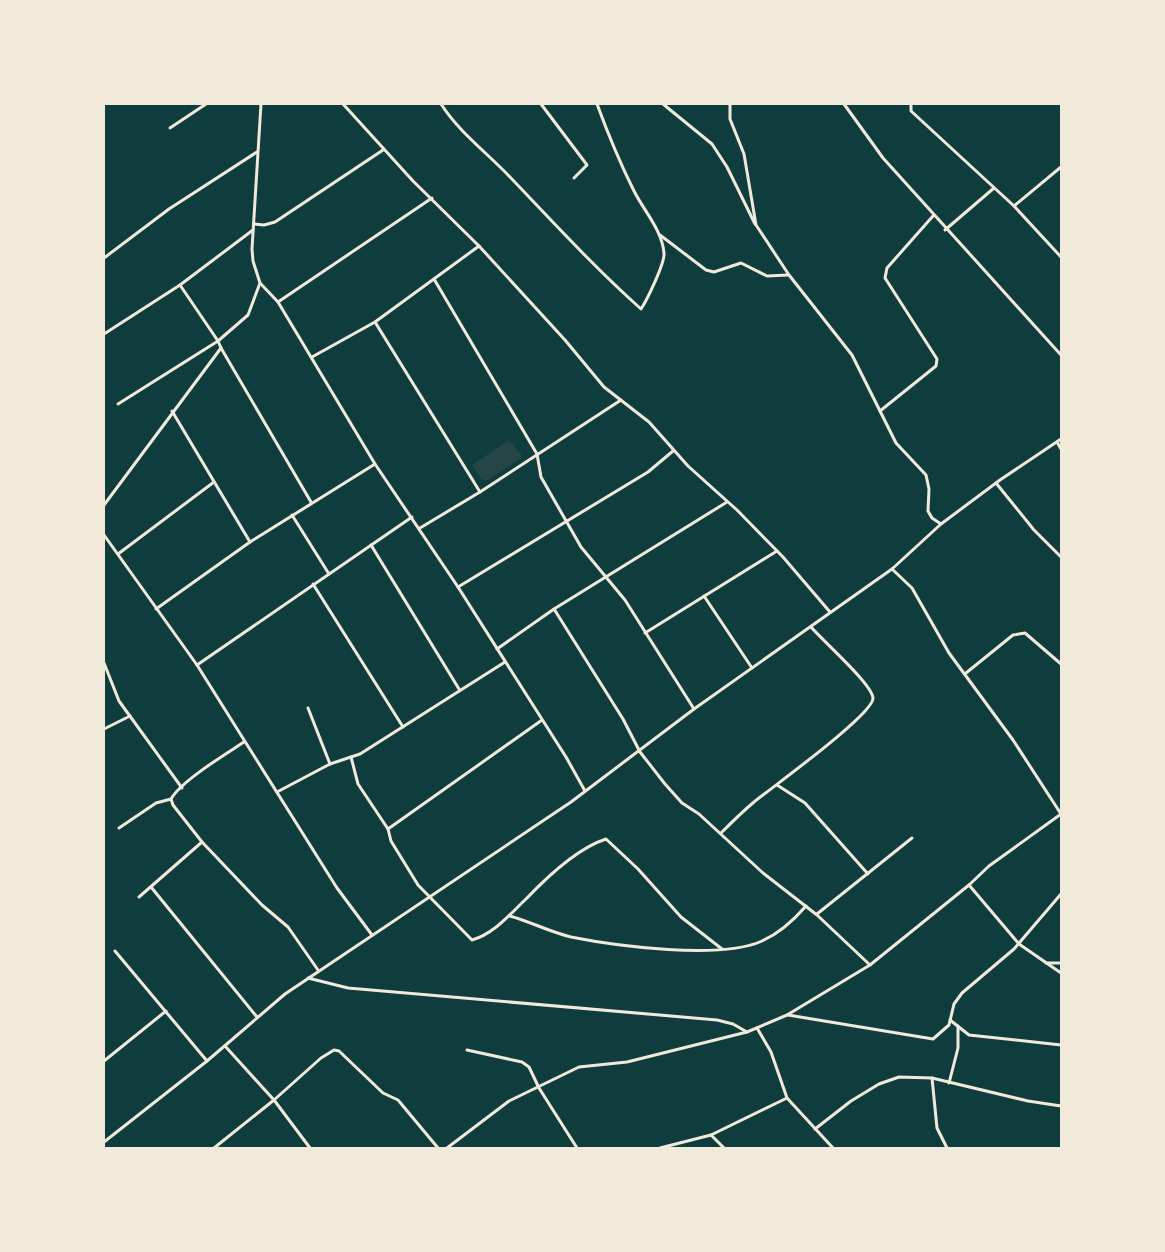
<svg xmlns="http://www.w3.org/2000/svg" width="1165" height="1252" font-family="'PT Sans',sans-serif">
<style>
.green{fill:#244646}
.lines{fill:none;stroke-linecap:round;stroke-linejoin:round}
.minor{stroke:#f1e9da;stroke-width:3}
</style>
<rect width="100%" height="100%" fill="#0f3d3e"/>
<polygon class="green" points="509,440 521,454 521,458 486,481 481,479 472,465"/>
<g class="lines">
<g class="minor">
<polyline points="343,104 413,181 479,246 565,340 604,387 649,422 688,466 737,510 783,557 830,612"/>
<path d="M441 104C459 132 486 152 509 176 552 221 594 267 641 309 647 300 665 263 664 253 662 230 644 211 634 191 620 163 608 134 597 104"/>
<polyline points="541,104 587,165 574,178"/>
<polyline points="663,104 712,144 727,167 755,224"/>
<polyline points="730,104 730,119 744,154 756,225 789,275 852,355 896,443 926,475 929,489 928,511 932,518 941,524"/>
<polyline points="844,104 883,158 1061,355"/>
<polyline points="911,104 911,111 1014,206 1061,257"/>
<polyline points="170,128 206,104"/>
<polyline points="1014,206 1061,167"/>
<polyline points="254,224 264,225 275,222 383,150"/>
<polyline points="945,230 994,188"/>
<polyline points="660,235 706,270 714,272 741,263 767,276 788,275"/>
<polyline points="104,258 169,209 257,152"/>
<polyline points="434,279 537,454 541,477 581,547 625,600 694,709"/>
<polyline points="260,283 278,302 375,464 458,587 566,757 585,791"/>
<polyline points="278,302 432,198"/>
<polyline points="375,322 480,492"/>
<polyline points="104,334 180,285 253,230"/>
<polyline points="221,348 311,502"/>
<polyline points="312,357 375,322 479,246"/>
<polyline points="118,404 218,341 180,285"/>
<polyline points="172,411 250,542"/>
<polyline points="880,411 936,366 937,359 885,278 887,268 933,216"/>
<polyline points="1057,442 1061,449"/>
<polyline points="996,483 1034,530 1061,557"/>
<polyline points="104,505 221,348 218,341 248,315 260,283 253,261 252,249 261,104"/>
<polyline points="292,515 329,574"/>
<polyline points="420,528 480,492 621,400"/>
<polyline points="104,535 197,665 337,888 372,935"/>
<polyline points="371,545 459,689"/>
<polyline points="118,554 214,482"/>
<polyline points="892,569 912,588 949,653 1013,740 1061,814"/>
<polyline points="313,584 403,727"/>
<polyline points="458,587 648,472 673,451"/>
<polyline points="704,596 752,668"/>
<polyline points="156,609 250,542 375,464"/>
<polyline points="554,609 623,719 640,752 665,784 682,803 699,814 763,873 817,915 870,965"/>
<polyline points="645,633 777,551"/>
<polyline points="497,649 554,609 727,502"/>
<polyline points="104,663 119,701 182,788"/>
<polyline points="197,665 412,517"/>
<polyline points="966,673 1013,635 1025,633 1061,664"/>
<polyline points="308,708 330,764"/>
<polyline points="104,729 130,716"/>
<path d="M351 757 358 784 388 829 391 841 418 885 472 940C494 934 510 914 526 899 546 878 578 848 606 839L638 869 681 917 722 949"/>
<polyline points="777,785 805,803 868,874"/>
<polyline points="277,792 330,764 360,754 505,662"/>
<polyline points="171,799 173,805 202,842 262,905 288,927 318,970"/>
<path d="M119 828 156 803 171 799C181 781 226 754 244 742"/>
<polyline points="388,829 542,720"/>
<path d="M721 833C731 823 742 812 754 802 771 788 874 714 873 698 872 684 823 641 811 627"/>
<polyline points="969,885 1019,944 1061,973"/>
<polyline points="151,887 257,1017"/>
<polyline points="139,897 202,842"/>
<polyline points="817,914 912,838"/>
<path d="M510 916C531 922 550 932 571 937 616 946 721 960 762 941 780 933 793 921 806 906"/>
<polyline points="115,951 207,1061"/>
<polyline points="1046,963 1061,963"/>
<polyline points="308,978 348,988 717,1020 733,1024 747,1032"/>
<polyline points="788,1015 933,1039 949,1025 954,1004 962,993 1014,949 1061,894"/>
<polyline points="950,1020 969,1035 1061,1045"/>
<polyline points="757,1028 771,1052 787,1098 833,1148"/>
<polyline points="225,1046 274,1100 310,1148"/>
<polyline points="467,1050 522,1062 529,1067 539,1088 577,1148"/>
<polyline points="104,1061 166,1011"/>
<polyline points="932,1078 937,1128 947,1148"/>
<polyline points="949,1083 958,1048 958,1026"/>
<polyline points="815,1129 851,1101 879,1084 899,1077 932,1078 1028,1101 1061,1106"/>
<polyline points="711,1135 724,1148"/>
<polyline points="104,1142 207,1061 285,994 571,802 694,709 892,569 941,524 1000,480 1061,439"/>
<polyline points="214,1148 274,1100 321,1058 334,1050 339,1051 383,1093 398,1100 438,1148"/>
<polyline points="447,1148 509,1101 579,1067 627,1062 747,1032 787,1015 870,965 969,885 989,866 1061,814"/>
<polyline points="660,1148 711,1135 787,1098"/>
</g>
</g>
<rect width="1165" height="1252" fill="none" stroke="#f1e9da" stroke-width="210"/>
</svg>
